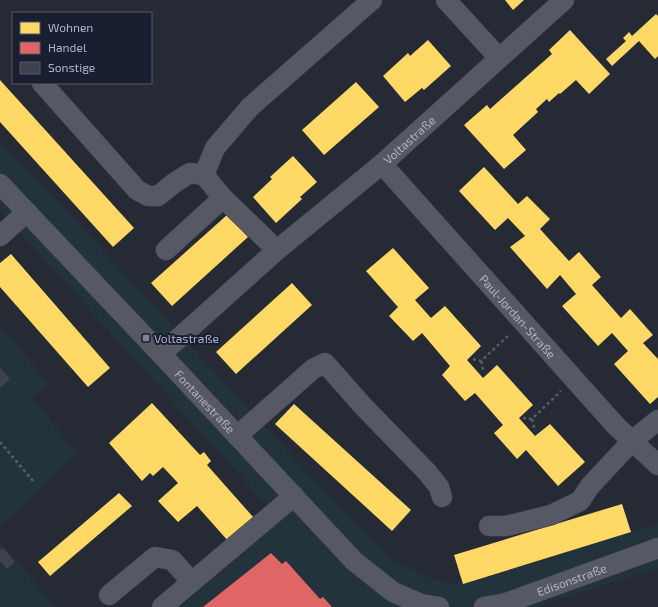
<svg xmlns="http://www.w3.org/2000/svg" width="658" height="607" font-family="'Exo 2',sans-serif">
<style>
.green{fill:#23333b}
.homes{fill:#ffd966}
.shops{fill:#e06666}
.building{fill:#3f424c}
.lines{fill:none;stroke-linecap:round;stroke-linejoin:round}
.minor-casing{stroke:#42454e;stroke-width:21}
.path{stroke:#585d66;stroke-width:2.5;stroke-dasharray:3 3;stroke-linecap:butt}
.minor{stroke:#565864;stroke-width:20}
.poi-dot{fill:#7e8395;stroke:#191e30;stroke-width:1.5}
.labels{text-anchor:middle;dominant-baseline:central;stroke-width:4;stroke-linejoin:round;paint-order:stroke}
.street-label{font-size:12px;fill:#aeb3c8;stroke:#191e30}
.poi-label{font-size:12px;fill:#aeb3c8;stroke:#191e30;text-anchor:start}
</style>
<rect width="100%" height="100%" fill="#262a35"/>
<g class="green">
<polygon points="0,144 44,186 297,461 391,560 433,579 454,584 658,524 658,568 534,607 181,607 280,520 0,211"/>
<polygon points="0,326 49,383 32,398 78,454 0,526"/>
<polygon points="0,541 55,607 0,607"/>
</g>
<g class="homes">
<polygon points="505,0 524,0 513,10"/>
<polygon points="656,14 658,16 658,56 655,59 639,41 612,66 606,59 626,41 623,38 629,32 632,36"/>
<polygon points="570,30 610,74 589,94 576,80 560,94 559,93 549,102 547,99 536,109 538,112 513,135 526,150 504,169 464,125 487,105 490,109 552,54 549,50"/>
<polygon points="428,40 451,66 424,90 422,88 405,102 383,76 408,53 410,56"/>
<polygon points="0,80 134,228 113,247 0,122"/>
<polygon points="356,82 379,107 324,155 302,130"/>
<polygon points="293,156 317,182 300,197 302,199 276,223 253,197 272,179 270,177"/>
<polygon points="484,167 518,204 527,196 550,219 540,229 569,261 579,252 601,277 592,285 621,318 630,309 653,335 643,343 658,359 658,397 650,404 614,364 628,351 612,333 598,346 562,306 576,294 560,275 547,289 510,247 525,236 508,218 495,230 459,191"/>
<polygon points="227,215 248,237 172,306 151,283"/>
<polygon points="393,248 429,288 415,300 431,318 445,306 481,346 467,360 483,378 497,365 533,405 519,418 535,436 550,424 585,462 558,486 526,450 517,459 494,433 503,425 475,393 465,401 442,375 450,366 422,333 413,341 389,316 398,307 366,271"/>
<polygon points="11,254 110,368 88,387 0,287 0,263"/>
<polygon points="292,283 312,305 236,374 216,352"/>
<polygon points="152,403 200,455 204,452 211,461 207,465 254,518 229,542 197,506 178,522 158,501 178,483 163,467 153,476 150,473 142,481 109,443"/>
<polygon points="294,404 411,510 392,531 275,424"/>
<polygon points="119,493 132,506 50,576 38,562"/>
<polygon points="622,504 631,532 463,584 454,555"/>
</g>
<polygon class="shops" points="271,553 282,564 286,561 320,599 323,597 332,607 203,607"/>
<g class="building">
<polygon points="1,368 10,379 0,388 0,369"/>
<polygon points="3,548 15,562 7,569 0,561 0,550"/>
</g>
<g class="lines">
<defs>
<g id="minor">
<polyline points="446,0 499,58"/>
<polyline points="42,83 137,190 148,196 158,196 174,183 190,173 204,175 223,198"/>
<path id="s1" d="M382 164 616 426 658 465"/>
<polyline points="204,175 215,148 250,107 372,0"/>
<path id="s2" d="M0 184 161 354 354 561 393 592 421 604 439 607"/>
<polyline points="0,236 27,212"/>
<polyline points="166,250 223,198 277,250"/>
<path id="s3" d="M161 354 277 250 382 164 564 0"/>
<polyline points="237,436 313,369 325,363 362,405 427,472 439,487 442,497"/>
<polyline points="489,526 506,526 551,515 580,501 590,486 632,441 658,420"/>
<polyline points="109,595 155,557 172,560 192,582"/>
<polyline points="162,607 294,496"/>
<path id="s4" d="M484 607 506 603 658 548"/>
</g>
</defs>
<use href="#minor" class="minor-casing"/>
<g class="path">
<polyline points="473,359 481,361 509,335"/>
<polyline points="481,361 483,370"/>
<polyline points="523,418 532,419 561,391"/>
<polyline points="532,419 535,431"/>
<polyline points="0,442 33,481"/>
</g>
<use href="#minor" class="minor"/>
</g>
<rect class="poi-dot" x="142" y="334" width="8" height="8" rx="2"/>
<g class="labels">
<g class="street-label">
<text stroke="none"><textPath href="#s3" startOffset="328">Voltastraße</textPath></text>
<text stroke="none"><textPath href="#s1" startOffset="204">Paul-Jordan-Straße</textPath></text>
<text stroke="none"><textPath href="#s2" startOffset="299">Fontanestraße</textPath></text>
<text stroke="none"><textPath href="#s4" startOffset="92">Edisonstraße</textPath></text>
</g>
<g class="poi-label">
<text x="154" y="338">Voltastraße</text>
</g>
</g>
<rect x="12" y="12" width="140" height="72" fill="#191e30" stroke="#555a6d"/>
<rect x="20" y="22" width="20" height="12" fill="#ffd966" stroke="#555a6d"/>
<text x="48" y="32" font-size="12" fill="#aeb3c8">Wohnen</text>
<rect x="20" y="42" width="20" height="12" fill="#e06666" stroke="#555a6d"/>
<text x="48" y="52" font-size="12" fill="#aeb3c8">Handel</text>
<rect x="20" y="62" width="20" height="12" fill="#3f424c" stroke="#555a6d"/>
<text x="48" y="72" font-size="12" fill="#aeb3c8">Sonstige</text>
</svg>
